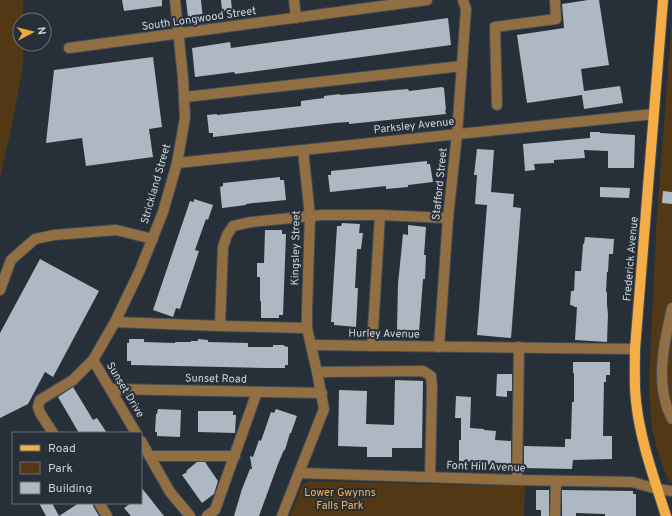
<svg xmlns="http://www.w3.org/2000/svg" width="672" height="516" font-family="Overpass,sans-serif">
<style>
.green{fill:#523815}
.building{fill:#adb8c3}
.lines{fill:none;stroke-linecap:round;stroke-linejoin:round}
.minor-casing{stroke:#454d56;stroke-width:12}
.major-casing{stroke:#454d56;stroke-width:12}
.minor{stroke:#926f42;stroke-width:10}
.major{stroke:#f5ad46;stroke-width:10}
.labels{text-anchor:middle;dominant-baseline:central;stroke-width:4;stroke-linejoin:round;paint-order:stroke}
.street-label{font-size:11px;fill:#cdd3d9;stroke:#273039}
.park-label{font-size:11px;fill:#f8b251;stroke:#273039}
</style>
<rect width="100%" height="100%" fill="#273039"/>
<g class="green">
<polygon points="0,0 23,0 23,20 20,20 20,44 23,44 23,64 12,126 0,178"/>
<polygon points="672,19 672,483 669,481 661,462 652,429 649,388 656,228"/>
<polygon points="309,481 525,486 524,516 290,516 302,485"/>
</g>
<g class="building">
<polygon points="122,0 162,0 162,6 124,11"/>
<polygon points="186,0 201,0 203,19 192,20 188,17"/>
<polygon points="221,0 231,0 232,10 222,11"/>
<polygon points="588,0 599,0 609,65 581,69 584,91 620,86 623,103 584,109 582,95 527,103 517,35 564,28 562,4"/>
<polygon points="448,18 451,45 235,74 234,72 195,77 192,48 230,42 231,48"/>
<polygon points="153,57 162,127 149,129 153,157 86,166 82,138 46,143 54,70"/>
<polygon points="442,87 444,88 446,110 445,110 446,114 349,124 349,122 334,123 213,137 213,133 209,133 207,115 217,114 217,115 301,106 301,101 324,98 324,96 340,94 340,95 408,89 409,91"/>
<polygon points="590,132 600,132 600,133 635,135 634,168 608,168 608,151 584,150 585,158 554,160 554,163 534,164 535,170 525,171 523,144 590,138"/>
<polygon points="477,149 494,150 491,192 514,194 513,207 521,208 511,338 477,335 487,205 475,204 477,175 474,175"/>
<polygon points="427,161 427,164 430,164 433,182 408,185 408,187 386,189 386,186 330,192 328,175 331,175 331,171"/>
<polygon points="280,177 280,180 284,180 286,200 253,203 246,204 246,205 222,208 220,187 223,186 223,183"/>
<polygon points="600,187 630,188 629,198 600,197"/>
<polygon points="663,191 672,192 672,204 662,203"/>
<polygon points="194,199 213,205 208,220 206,219 195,250 199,251 180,309 176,308 173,317 153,310 190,201 194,202"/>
<polygon points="342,223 360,224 359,233 363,233 361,249 357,249 355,288 358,288 356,327 334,325 334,322 331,322 337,226 341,226"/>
<polygon points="408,225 426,227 424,255 426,255 425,279 423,279 419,333 401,331 401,330 397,330 398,284 403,234 408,235"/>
<polygon points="265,230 282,230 282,234 286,234 283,315 279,315 279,318 261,318 261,301 260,301 260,277 257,277 257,263 264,263"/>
<polygon points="585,237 614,239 613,254 609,254 608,272 607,272 606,292 607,292 607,305 608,314 607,342 575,340 577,307 574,307 574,306 570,305 571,291 574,291 575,271 581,271 583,244 584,244"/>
<polygon points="40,259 99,291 53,377 45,372 28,404 0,418 0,333"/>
<polygon points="129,339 144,339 144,342 175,343 175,342 191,342 191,341 198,341 198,339 208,340 208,342 248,343 248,347 273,347 273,345 284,345 284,346 288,347 288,365 285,365 285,368 267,368 131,365 131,361 127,361 127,343 129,343"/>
<polygon points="573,362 610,362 610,375 606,375 606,382 604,382 603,436 612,436 612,459 573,460 572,469 524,468 524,446 565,447 565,439 571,439 572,402 574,402 574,373 573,373"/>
<polygon points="497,374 512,374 512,391 507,391 507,397 496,396"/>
<polygon points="395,380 423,381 422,448 392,448 392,457 367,457 367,447 338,446 339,390 367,391 366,424 394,425"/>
<polygon points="73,387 93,420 97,418 107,433 79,433 58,397"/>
<polygon points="456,396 471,397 470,428 484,429 484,430 496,431 495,440 511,441 511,465 476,464 476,462 459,461 459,440 461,440 461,418 455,418"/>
<polygon points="158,409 181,410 180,437 157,436 157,432 155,432 156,414 157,414"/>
<polygon points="276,409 297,416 291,433 290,433 285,450 284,450 278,464 259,516 234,516 242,489 250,469 252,469 250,456 253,457 259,440 261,441 271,412 274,413"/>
<polygon points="198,411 233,411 233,415 236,415 235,433 198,432"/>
<polygon points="197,462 205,462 218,481 214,494 202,503 182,475 187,472 186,471"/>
<polygon points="141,487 160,511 164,516 131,516 124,508 131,503 141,503"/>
<polygon points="536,490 549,490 549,516 541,516 541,510 536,510"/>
<polygon points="562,490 633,491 633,494 636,494 636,516 605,516 605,514 576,513 576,516 562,516"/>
<polygon points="39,503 52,503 59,516 79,503 93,503 93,506 99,516 46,516"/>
</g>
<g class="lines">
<defs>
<g id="minor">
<polyline points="294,0 296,18"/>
<polyline points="69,48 427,0"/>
<polyline points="185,97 462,66"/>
<polyline points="497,105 495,27 556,19 555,0"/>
<polyline points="177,163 654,114"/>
<polyline points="0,290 11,260 35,239 54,235 116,230 153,239"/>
<path d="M672 308C665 339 657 373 666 404 667 409 670 414 672 419"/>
<polyline points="115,322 220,326 307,328"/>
<polyline points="220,326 223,247 227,235 233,226 251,222 322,215 380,215 448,218"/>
<polyline points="312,345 635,349"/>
<polyline points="372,346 380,215"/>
<polyline points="439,347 448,218 457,134 466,9 463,0"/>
<polyline points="93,360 136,433"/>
<polyline points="317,372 423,371 431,376 432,388 430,477"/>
<polyline points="111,389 322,393"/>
<polyline points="53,433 40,413 38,407 40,400 73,380 93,360 115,322 140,270 163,212 177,163 185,118 183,78 175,0"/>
<polyline points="141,441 170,492 190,516"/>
<polyline points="150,456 235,456"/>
<polyline points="299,473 517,480 632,482 657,489 672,491"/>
<polyline points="517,480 519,347"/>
<polyline points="99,503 107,516"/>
<polyline points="207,516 215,510 257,392"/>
<polyline points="282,516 324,409 317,372 307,328 307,311 310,216 303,150"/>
<polyline points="555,516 556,481"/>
</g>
<path id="major" d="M663 0 635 349C635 366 634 383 636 401 640 440 654 478 666 516"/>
</defs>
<use href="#minor" class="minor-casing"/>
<use href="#major" class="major-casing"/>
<use href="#minor" class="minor"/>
<use href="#major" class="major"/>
</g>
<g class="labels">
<g class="street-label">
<text transform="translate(199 19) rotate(-8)">South Longwood Street</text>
<text transform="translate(414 126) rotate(-6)">Parksley Avenue</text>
<text transform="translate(156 184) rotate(-74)">Strickland Street</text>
<text transform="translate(440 184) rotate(-84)">Stafford Street</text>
<text transform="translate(296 248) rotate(-89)">Kingsley Street</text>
<text transform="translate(631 259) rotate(-85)">Frederick Avenue</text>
<text transform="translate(384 334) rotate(1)">Hurley Avenue</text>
<text transform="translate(216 379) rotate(1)">Sunset Road</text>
<text transform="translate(125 390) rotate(59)">Sunset Drive</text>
<text transform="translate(486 467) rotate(2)">Font Hill Avenue</text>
</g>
<g class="park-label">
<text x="340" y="493">Lower Gwynns<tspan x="340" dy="13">Falls Park</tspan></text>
</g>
</g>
<rect x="12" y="432" width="130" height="72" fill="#273039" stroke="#697179"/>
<rect x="20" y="445" width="20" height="6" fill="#f5ad46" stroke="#697179"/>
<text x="48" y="452" font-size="12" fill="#cdd3d9">Road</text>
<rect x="20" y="462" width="20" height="12" fill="#523815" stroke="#697179"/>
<text x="48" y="472" font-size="12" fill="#cdd3d9">Park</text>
<rect x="20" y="482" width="20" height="12" fill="#adb8c3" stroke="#697179"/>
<text x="48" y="492" font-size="12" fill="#cdd3d9">Building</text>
<g transform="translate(32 32) rotate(83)"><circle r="19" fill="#273039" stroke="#697179"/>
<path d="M0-3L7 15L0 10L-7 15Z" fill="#efa73e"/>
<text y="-6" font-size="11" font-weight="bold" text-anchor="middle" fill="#cdd3d9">N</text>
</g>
</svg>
